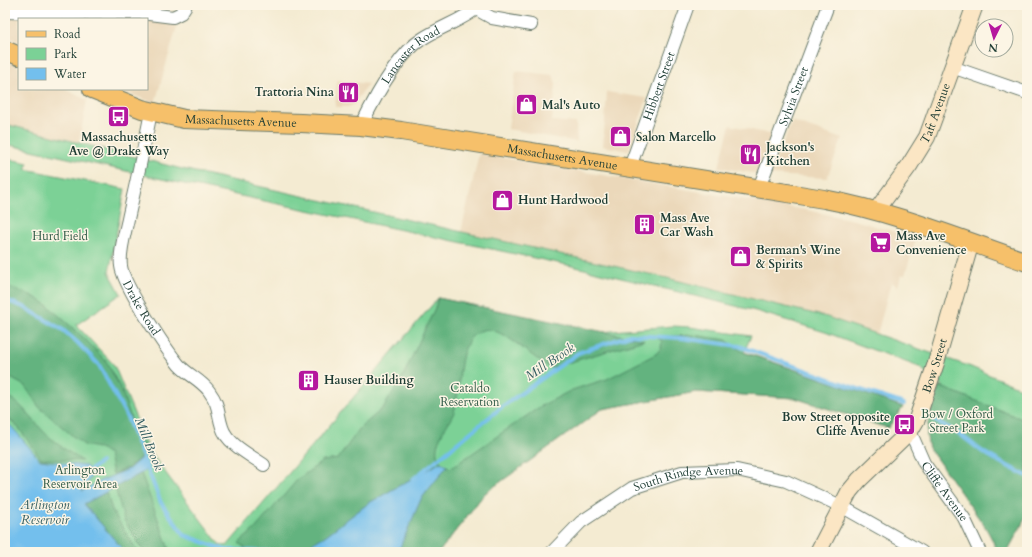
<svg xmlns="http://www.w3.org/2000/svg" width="1032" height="557" font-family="Cardo,serif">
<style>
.built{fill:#ebd8ba}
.green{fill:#7bd196;stroke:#4d8765}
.forest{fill:#64b37f;stroke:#42785a}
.water{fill:#73bfed;stroke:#497e90}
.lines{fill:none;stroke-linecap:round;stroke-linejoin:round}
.stream{stroke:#73bfed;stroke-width:4}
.street-casing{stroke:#6a7a6b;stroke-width:14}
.secondary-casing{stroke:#6a7a6b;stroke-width:18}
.primary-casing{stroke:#6a7a6b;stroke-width:20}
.street{stroke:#fff;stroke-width:12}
.secondary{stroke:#fbe6c4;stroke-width:16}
.primary{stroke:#f6c06b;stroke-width:18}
.labels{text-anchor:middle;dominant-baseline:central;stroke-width:3;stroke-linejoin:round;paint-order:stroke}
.street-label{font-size:12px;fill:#1f3d34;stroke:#fcf5e5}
.poi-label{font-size:12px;font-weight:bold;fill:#1f3d34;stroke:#fcf5e5;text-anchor:start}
.park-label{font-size:12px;fill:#315b48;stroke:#fcf5e5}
.water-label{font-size:13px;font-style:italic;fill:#345e62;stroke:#fcf5e5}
</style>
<rect width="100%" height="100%" fill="#fcf5e5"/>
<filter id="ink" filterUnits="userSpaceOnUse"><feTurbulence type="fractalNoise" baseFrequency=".025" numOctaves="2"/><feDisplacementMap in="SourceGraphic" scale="8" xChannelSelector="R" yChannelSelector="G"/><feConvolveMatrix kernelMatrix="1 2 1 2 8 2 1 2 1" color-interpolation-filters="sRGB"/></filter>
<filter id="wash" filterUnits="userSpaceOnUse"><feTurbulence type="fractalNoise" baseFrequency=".012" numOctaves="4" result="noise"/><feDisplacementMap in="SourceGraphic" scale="16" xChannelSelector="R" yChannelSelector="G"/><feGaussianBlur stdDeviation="0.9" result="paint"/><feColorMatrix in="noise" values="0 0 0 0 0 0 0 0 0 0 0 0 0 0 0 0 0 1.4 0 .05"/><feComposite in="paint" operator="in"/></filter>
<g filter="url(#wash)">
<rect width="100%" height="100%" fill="#f4ebd2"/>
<g class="built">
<polygon points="130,17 174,22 177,26 155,103 116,89 147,89 147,19 19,19 19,42 5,35 5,18"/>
<polygon points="5,60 19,67 19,89 64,89 87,100 79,142 5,124"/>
<polygon points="516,71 553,75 556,84 552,121 576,123 577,142 508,129"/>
<polygon points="337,80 368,84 353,105 348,107 335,107"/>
<polygon points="607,92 647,98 629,151 603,146"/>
<polygon points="792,121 842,139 827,178 770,175"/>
<polygon points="730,125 774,135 758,174 719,167"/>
<polygon points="479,154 811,211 854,220 916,238 905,275 901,275 898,286 891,282 877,335 827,317 461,232"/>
</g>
<g class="green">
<path d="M5 124 182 169 667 278 827 317 971 367 1027 391V515L1007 552H996L993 541 986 528 929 448C923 427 933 406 939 386L944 387 919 367 825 332 756 311 572 266 184 184 5 144Z"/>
<polygon points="5,158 28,163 25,169 125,189 109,272 121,294 76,325 114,365 150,452 219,544 227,546 438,298 600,332 673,326 690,327 751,336 744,352 903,407 888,428 795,398 696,392 602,409 485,493 439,552 5,552"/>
</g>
<g class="forest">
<polygon points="5,285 33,296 47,305 84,338 106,361 122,391 133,424 148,454 141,451 140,458 128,468 113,474 109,454 102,449 84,445 75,438 39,407 25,386 5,375"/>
<path d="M438 298 644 340 551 368C534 360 501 325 483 330 474 333 470 337 466 346 458 361 460 394 454 412 448 427 428 447 441 462L369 503 325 536 308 546 275 552H249L239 543 255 529 298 479 323 461 338 459 360 428 383 408 403 376 435 308Z"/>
<polygon points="693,335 726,340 743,352 903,407 888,428 795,398 696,392 602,409 485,493 439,552 398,552 421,499 447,466 451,468 541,406 572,390 607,379 656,354 661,348 662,341 656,337"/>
<path d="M939 386 1027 421V515L1007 552H996L993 541 986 528 929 448C923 427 933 406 939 386Z"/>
<path d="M5 395C22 403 32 420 45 433 56 444 69 452 82 461L41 459 18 427 5 416Z"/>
<polygon points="141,473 170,552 144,552 124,520 115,487"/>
<polygon points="106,492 113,512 138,552 125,552 84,504"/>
</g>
<g class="water">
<polygon points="5,423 12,427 40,460 86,466 93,474 82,491 100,481 129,469 143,456 149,469 84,504 125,552 5,552"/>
<polygon points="441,462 447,466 421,499 398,552 310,552 308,546 325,536 369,503"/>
</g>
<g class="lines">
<g class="stream">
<polyline points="5,300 24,307 63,330 77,342 99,365 127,417 161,503 184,535 225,550 290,552"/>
<path d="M935 421C955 430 964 437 980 450 995 460 1011 468 1027 476"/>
<polyline points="90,470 101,462"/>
<polyline points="413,479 503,406 578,353 630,335 681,338 739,346 849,386 904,404"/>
<polyline points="297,552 314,548"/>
</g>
</g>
</g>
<g filter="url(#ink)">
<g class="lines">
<defs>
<g id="street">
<polyline points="476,9 492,18 531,25"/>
<polyline points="5,12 66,14 141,13 173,17 181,13 186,5"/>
<polyline points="952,67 1027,93"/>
<path id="s1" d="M151 112C144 148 136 183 128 219 125 233 119 252 121 266 123 285 166 349 179 365 188 375 201 380 209 391 220 406 217 412 222 427 227 444 250 455 264 465"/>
<path id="s2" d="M361 126C374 99 397 55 422 39 442 26 464 20 481 5"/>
<path id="s3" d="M630 167 688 5"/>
<path id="s4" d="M759 188 828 5"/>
<path id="s5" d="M910 431 924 463 964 518 980 552"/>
<path id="s6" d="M552 552 581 522 632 488 682 472 737 470 786 481 841 506 922 552"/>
</g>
<g id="secondary">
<path id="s7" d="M876 211 909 166 927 137 975 5"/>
<path id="s8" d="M818 552 849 492 859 480 910 431 917 419 936 363 971 242"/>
</g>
<g id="primary">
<polyline points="5,50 19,56"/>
<path id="s9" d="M92 89 142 109 184 119 301 123 361 126 401 131 824 199C894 212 960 239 1027 262"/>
</g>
</defs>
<use href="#street" class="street-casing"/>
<use href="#secondary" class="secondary-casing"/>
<use href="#primary" class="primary-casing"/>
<use href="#street" class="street"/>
<use href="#secondary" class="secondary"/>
<use href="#primary" class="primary"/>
</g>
</g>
<defs>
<symbol id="restaurant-square" viewBox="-11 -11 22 22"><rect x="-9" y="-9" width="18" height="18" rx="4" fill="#b5179e" stroke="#fcf5e5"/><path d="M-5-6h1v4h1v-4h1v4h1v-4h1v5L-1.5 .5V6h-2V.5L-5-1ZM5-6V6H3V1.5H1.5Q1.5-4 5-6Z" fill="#fff"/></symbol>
<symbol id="shop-square" viewBox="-11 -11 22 22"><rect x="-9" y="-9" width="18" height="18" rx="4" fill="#b5179e" stroke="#fcf5e5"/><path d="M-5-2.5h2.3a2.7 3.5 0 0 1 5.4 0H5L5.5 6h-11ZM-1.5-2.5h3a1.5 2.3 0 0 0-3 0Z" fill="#fff"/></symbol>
<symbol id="bus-square" viewBox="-11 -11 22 22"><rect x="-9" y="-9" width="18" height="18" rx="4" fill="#b5179e" stroke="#fcf5e5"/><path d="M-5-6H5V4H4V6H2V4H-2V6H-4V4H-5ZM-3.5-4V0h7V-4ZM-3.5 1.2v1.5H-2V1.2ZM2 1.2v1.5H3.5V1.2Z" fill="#fff"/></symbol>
<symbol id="building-square" viewBox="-11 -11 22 22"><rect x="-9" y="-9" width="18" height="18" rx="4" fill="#b5179e" stroke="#fcf5e5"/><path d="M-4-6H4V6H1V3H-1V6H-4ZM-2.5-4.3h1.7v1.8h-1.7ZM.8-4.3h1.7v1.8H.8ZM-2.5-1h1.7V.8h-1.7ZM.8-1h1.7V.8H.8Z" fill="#fff"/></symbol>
<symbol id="supermarket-square" viewBox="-11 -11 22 22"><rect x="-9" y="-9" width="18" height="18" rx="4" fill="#b5179e" stroke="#fcf5e5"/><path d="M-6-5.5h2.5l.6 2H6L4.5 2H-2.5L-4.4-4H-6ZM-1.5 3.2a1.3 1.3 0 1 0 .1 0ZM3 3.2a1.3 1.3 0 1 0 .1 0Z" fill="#fff"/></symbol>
</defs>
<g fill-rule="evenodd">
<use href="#restaurant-square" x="336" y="80" width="25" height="25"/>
<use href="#shop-square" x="514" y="92" width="25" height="25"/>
<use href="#bus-square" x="106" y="104" width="25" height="25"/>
<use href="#shop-square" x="608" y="124" width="25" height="25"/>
<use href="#restaurant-square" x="738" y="142" width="25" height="25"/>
<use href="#shop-square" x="490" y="188" width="25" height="25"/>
<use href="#building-square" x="632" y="212" width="25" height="25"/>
<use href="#supermarket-square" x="868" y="230" width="25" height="25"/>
<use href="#shop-square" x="728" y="244" width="25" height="25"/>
<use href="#building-square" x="296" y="368" width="25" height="25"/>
<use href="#bus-square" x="892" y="412" width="25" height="25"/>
</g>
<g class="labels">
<g class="street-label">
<text stroke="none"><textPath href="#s2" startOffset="88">Lancaster Road</textPath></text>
<text stroke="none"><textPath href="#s3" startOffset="86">Hibbert Street</textPath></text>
<text stroke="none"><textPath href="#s4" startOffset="98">Sylvia Street</textPath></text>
<text stroke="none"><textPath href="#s7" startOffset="115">Taft Avenue</textPath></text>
<text stroke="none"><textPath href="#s9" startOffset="154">Massachusetts Avenue</textPath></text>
<text stroke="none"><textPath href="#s9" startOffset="478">Massachusetts Avenue</textPath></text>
<text stroke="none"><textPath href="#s1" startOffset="204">Drake Road</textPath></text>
<text stroke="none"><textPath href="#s8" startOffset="224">Bow Street</textPath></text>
<text stroke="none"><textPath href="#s6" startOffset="161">South Rindge Avenue</textPath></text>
<text stroke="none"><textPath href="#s5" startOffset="70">Cliffe Avenue</textPath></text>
</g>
<g class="poi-label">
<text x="334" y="92" text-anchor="end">Trattoria Nina</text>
<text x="542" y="105">Mal's Auto</text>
<text x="119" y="137" text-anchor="middle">Massachusetts<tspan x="119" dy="14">Ave @ Drake Way</tspan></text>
<text x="636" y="137">Salon Marcello</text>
<text x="766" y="147">Jackson's<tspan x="766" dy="14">Kitchen</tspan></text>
<text x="518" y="200">Hunt Hardwood</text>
<text x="660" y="218">Mass Ave<tspan x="660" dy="14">Car Wash</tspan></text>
<text x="896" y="236">Mass Ave<tspan x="896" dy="14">Convenience</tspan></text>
<text x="756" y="250">Berman's Wine<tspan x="756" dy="14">&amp; Spirits</tspan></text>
<text x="324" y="380">Hauser Building</text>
<text x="890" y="417" text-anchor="end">Bow Street opposite<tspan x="890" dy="14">Cliffe Avenue</tspan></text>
</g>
<g class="park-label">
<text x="60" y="236">Hurd Field</text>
<text x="470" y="388">Cataldo<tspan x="470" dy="14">Reservation</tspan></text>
<text x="957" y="414">Bow / Oxford<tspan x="957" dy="14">Street Park</tspan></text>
<text x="80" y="470">Arlington<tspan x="80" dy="14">Reservoir Area</tspan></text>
</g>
<g class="water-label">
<text transform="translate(550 362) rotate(-34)">Mill Brook</text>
<text transform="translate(149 444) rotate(68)">Mill Brook</text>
<text x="45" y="505">Arlington<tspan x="45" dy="15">Reservoir</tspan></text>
</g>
</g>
<rect width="1032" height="557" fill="none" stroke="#fcf5e5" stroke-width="20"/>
<rect x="18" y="18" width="130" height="72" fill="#fcf5e5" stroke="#a4ab9e"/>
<rect x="26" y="31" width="20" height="6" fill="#f6c06b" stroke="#a4ab9e"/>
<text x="54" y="38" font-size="12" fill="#1f3d34">Road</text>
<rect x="26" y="48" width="20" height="12" fill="#7bd196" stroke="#a4ab9e"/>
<text x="54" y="58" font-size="12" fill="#1f3d34">Park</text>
<rect x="26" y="68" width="20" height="12" fill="#73bfed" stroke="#a4ab9e"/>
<text x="54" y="78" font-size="12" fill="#1f3d34">Water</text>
<g transform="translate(994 38) rotate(185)"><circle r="19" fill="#fcf5e5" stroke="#a4ab9e"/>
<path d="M0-3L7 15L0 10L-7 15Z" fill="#b5179e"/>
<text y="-6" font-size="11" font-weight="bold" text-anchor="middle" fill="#1f3d34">N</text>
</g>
</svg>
